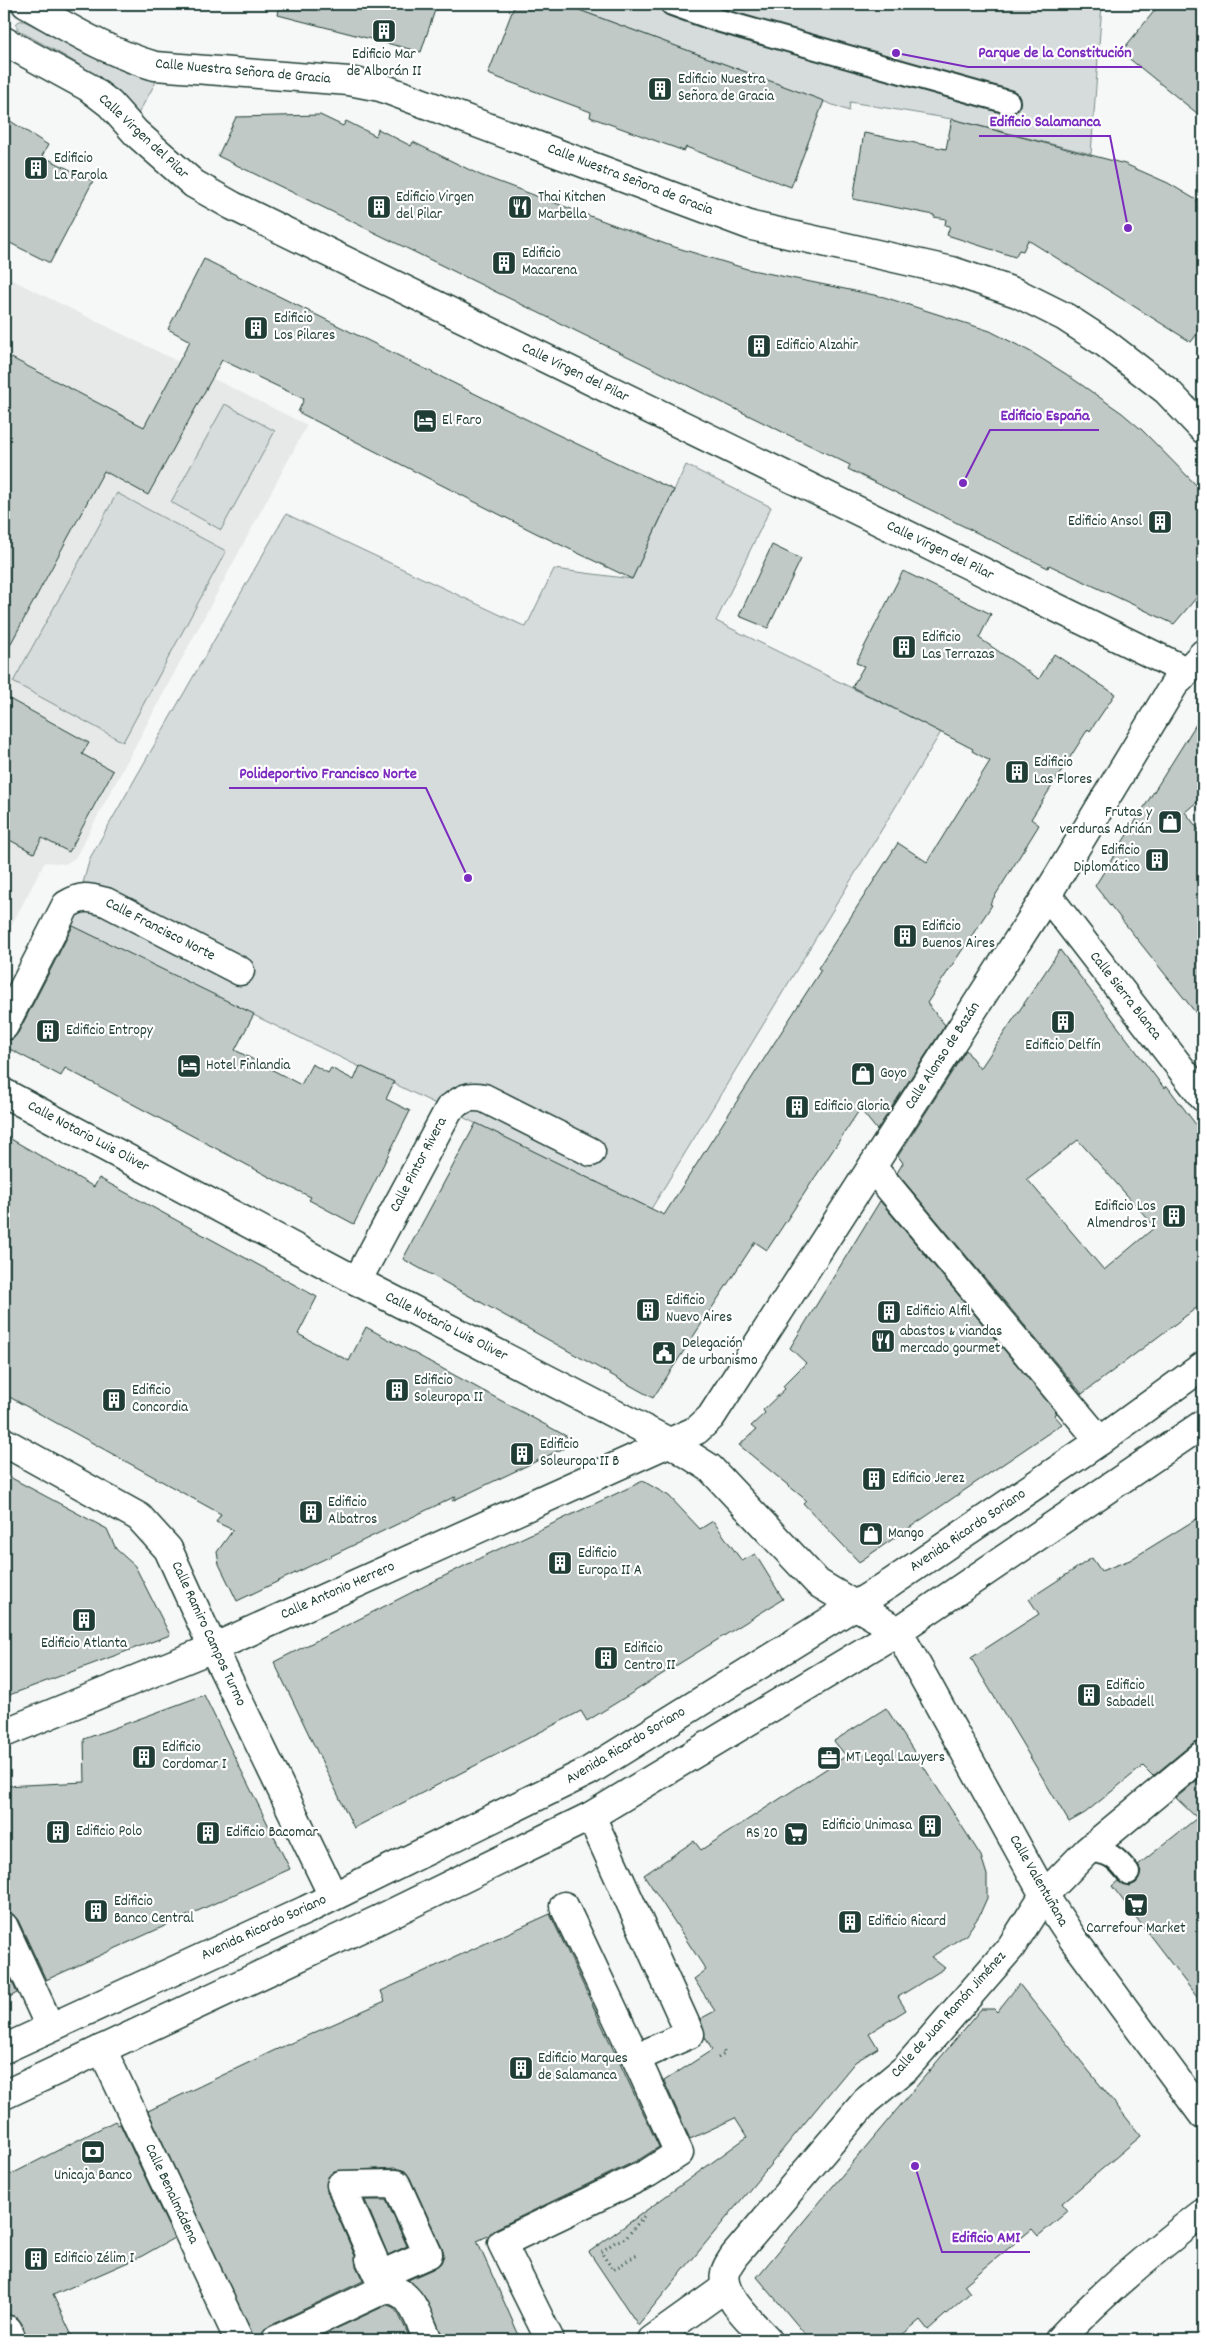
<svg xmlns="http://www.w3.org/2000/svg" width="1207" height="2344" font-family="Dekko,sans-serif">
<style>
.built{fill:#e6e9e8}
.green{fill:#d6dcdb;stroke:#7a8c88}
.building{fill:#c0c9c6;stroke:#1f3d34;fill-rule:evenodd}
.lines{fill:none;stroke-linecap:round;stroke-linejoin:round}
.lane-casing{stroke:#1f3d34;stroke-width:26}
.street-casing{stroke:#1f3d34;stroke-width:31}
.primary-casing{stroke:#1f3d34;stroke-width:31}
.path{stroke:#1f3d34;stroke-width:3;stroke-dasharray:1 4;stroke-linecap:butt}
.lane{stroke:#fff;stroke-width:22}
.street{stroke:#fff;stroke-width:28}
.primary{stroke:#fff;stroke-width:28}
.labels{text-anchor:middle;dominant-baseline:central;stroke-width:4.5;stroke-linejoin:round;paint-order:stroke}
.poi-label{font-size:15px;fill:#1f3d34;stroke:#fff;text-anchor:start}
.street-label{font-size:15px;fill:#1f3d34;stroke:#fff}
.leader{fill:none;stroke:#7b2cbf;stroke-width:2}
.callout-dot{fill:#7b2cbf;stroke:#fff;stroke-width:2}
.callout-label{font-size:16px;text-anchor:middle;font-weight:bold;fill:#7b2cbf;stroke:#fff;stroke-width:4.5;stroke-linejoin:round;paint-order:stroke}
</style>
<rect width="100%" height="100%" fill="#f6f7f7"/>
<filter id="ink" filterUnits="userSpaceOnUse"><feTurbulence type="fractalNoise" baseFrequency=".02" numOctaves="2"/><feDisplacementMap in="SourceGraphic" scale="10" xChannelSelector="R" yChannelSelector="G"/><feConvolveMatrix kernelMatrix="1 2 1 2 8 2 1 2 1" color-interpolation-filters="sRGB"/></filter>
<g filter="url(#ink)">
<polygon class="built" points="4,276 307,425 79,851 75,858 65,864 45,862 4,939"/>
<g class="green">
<polygon points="563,4 1102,4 1091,154 952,119 850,102 849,111"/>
<path d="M19 21H24L127 73 157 80 138 114C106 75 60 54 18 30L16 24Z"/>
<polygon points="225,404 275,431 221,530 171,502"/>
<polygon points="686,465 771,507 716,621 941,732 651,1209 71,926 90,858 286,514 526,627 554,569 632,579"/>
<polygon points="117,493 226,551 123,742 13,682"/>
</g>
<g class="building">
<polygon points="280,4 437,4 421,52 278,15"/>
<polygon points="515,4 563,4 824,101 791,187 686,147 684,151 590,117 591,112 488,74"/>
<polygon points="1160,4 1203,4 1203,118 1121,52"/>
<polygon points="320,115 343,126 346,121 376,136 378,129 411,146 413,142 480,175 668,245 747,269 884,297 990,331 1031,352 1066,374 1122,413 1142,430 1203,492 1203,590 1174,624 1049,565 1048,568 848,469 850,465 218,156 236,117"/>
<polygon points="4,117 48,145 42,156 93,181 50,263 4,240"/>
<polygon points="952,119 1125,164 1168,183 1203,204 1203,326 1191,342 1028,240 1023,251 1019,250 1015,257 947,235 950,226 945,225 946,219 934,217 934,215 853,199 864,133 946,149"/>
<polygon points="204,259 552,432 674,490 632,579 536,533 298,412 304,399 222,360 148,495 104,471 4,656 4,354 144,427 190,341 168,329"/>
<polygon points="772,545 801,559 768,628 739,616"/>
<polygon points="903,571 991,614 979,638 1039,679 1054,654 1115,694 1090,731 1088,729 1031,819 1039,825 990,904 992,905 927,1003 945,1025 877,1130 860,1109 767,1250 755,1242 653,1398 403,1259 476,1123 664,1215 821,970 818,968 898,843 927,862 990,761 972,751 973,749 852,687 864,666 856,663"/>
<polygon points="4,696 89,743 82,754 113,771 69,852 42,838 34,853 4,837"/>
<polygon points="1203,713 1203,797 1185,812 1203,835 1203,1022 1095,886"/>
<polygon points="73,926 254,1014 235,1050 301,1085 312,1064 328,1073 331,1068 354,1080 360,1066 394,1082 386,1099 410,1111 354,1224 309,1200 311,1197 279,1182 65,1068 61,1076 4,1046 6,1041 13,1039 18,1033"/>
<path d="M1060 950 1164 1088 1167 1086 1203 1134V1303L1082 1394 897 1173 903 1163 898 1156 966 1050 980 1069ZM1078 1140 1155 1227 1104 1270 1027 1179Z"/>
<polygon points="4,1135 94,1187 99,1178 317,1297 298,1334 349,1361 366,1327 577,1442 452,1501 456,1496 237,1601 219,1564 217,1552 233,1530 216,1522 221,1514 4,1394"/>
<polygon points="880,1201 1057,1413 1054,1415 1062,1424 859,1562 803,1503 806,1500 739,1445 756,1430 751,1426 765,1413 763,1410 785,1389 783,1386 806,1363 790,1348"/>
<polygon points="4,1474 107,1529 116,1549 135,1566 170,1635 4,1697"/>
<polygon points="643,1481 669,1496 700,1529 713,1521 742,1561 755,1554 783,1599 587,1721 581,1711 354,1828 274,1662 482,1557"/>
<polygon points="1203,1515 1203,1740 1193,1743 1153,1776 1143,1766 1085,1813 1069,1822 971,1658 1039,1614 1029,1599 1092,1558 1101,1571 1130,1560"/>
<polygon points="204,1695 290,1869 46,1980 18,1920 13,1914 4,1912 4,1786 85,1782 84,1739"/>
<polygon points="886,1708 981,1856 987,1875 987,1898 979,1916 966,1935 931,1957 945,1968 898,1997 906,2010 869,2033 878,2048 855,2062 638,2325 589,2252 747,2137 735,2118 690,2139 664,2081 712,2050 705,2037 700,2019 715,2011 694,1979 706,1970 644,1875 694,1841 701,1850 846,1756 834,1741"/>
<polygon points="1203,1775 1203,2005 1112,1886 1118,1881 1129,1886 1136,1883 1141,1872 1138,1865 1197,1818 1176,1798"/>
<polygon points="550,1914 659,2147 640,2159 495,2229 488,2236 477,2241 521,2340 443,2340 426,2299 408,2280 435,2268 441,2263 444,2255 442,2248 410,2178 405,2171 396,2168 334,2171 328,2177 327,2191 355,2256 356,2266 363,2281 269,2326 263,2332 261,2340 255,2340 148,2111 273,2051 385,2001 381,1991"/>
<polygon points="4,1964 17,1993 4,2000"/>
<polygon points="1019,1984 1141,2136 1062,2203 1068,2211 1038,2236 1032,2229 964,2285 970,2293 928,2330 920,2320 896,2340 810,2340 757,2277 981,2009 994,2009 997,2012"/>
<polygon points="115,2121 118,2125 120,2124 174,2238 142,2256 53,2295 74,2340 27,2340 22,2324 17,2317 9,2315 4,2303 4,2178"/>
<polygon points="365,2200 386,2200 407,2246 388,2255"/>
<polygon points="387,2305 393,2307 399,2315 411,2340 312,2340"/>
</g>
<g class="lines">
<defs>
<g id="lane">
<polyline points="672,4 717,20 1008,102"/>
<path d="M1087 1851C1108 1851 1116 1857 1128 1873"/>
</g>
<g id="street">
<path d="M26 4C69 28 107 52 155 66L349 81 380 87 752 226 952 271 1017 293 1065 317 1105 343 1167 391 1203 429"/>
<polyline points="4,41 88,87 110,104 136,133 194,184 233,206 1174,665 1178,668 1181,678"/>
<polyline points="1047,895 1203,1097"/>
<path d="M4 1026 66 905C82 895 88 897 106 902L240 971"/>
<polyline points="4,1093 357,1281 669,1442 710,1468 818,1583 898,1631 1044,1895 1073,1939 1203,2115"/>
<polyline points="872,1167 1100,1441"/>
<path d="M357 1281 449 1109C462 1099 467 1095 484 1098L591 1152"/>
<polyline points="4,1442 139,1517 168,1549 213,1648 333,1896"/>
<polyline points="4,1733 213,1648 697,1430 711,1417 1047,895 1174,685 1203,654"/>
<polyline points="564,1906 636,2058"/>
<polyline points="4,1927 50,2027"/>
<polyline points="102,2049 239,2340"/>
<polygon points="396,2184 428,2254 378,2276 370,2259 373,2258 341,2185"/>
<polyline points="8,2330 12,2340"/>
<path d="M276 2340 384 2289C412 2288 418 2319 428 2340"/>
<polyline points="547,2340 549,2338 502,2243 648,2173 679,2153 636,2058 690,2034 591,1816"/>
<polyline points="652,2340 726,2287"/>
<path d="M768 2340C754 2325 720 2295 725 2273 726 2267 731 2261 734 2256L866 2101 906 2068 1011 1947 1044 1895 1087 1851 1203 1755"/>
<path d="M1059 2340C1102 2293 1153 2251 1203 2213"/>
</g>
<g id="primary">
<polyline points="4,2049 306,1910 589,1771 891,1583 1100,1441 1203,1366"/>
<polyline points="4,2095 378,1920 591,1816 898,1631 1203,1424"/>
</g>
</defs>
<use href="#lane" class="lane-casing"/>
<use href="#street" class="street-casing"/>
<use href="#primary" class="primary-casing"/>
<g class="path">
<polyline points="718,2058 725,2054 723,2050"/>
<polyline points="636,2255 613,2270 601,2252 615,2242 626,2238 644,2216"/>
</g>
<use href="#lane" class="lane"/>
<use href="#street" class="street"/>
<use href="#primary" class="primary"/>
</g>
</g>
<defs>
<symbol id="building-square" viewBox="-11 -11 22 22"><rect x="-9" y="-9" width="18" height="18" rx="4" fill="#1f3d34" stroke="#fff"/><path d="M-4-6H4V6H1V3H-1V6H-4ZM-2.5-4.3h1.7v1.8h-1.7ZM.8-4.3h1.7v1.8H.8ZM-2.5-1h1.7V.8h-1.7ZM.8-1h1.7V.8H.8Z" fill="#fff"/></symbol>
<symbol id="restaurant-square" viewBox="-11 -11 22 22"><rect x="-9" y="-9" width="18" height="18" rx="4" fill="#1f3d34" stroke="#fff"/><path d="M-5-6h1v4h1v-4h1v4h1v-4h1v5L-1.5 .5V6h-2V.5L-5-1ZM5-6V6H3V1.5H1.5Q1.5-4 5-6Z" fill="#fff"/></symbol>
<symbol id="hotel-square" viewBox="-11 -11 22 22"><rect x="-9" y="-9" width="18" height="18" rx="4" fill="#1f3d34" stroke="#fff"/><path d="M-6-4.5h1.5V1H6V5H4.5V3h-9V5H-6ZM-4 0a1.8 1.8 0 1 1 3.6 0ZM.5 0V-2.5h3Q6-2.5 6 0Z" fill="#fff"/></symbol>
<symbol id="shop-square" viewBox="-11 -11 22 22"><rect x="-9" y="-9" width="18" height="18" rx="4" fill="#1f3d34" stroke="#fff"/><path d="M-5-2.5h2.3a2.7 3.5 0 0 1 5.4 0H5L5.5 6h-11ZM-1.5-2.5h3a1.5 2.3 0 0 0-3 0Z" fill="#fff"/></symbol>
<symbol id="civic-square" viewBox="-11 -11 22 22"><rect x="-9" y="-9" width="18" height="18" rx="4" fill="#1f3d34" stroke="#fff"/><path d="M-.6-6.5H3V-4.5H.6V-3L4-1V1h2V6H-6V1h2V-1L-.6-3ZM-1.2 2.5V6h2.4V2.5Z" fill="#fff"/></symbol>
<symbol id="office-square" viewBox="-11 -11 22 22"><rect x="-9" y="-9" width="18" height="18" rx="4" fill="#1f3d34" stroke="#fff"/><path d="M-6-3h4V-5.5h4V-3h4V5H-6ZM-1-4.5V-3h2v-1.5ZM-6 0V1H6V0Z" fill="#fff"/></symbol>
<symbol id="supermarket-square" viewBox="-11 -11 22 22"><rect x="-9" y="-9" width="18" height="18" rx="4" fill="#1f3d34" stroke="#fff"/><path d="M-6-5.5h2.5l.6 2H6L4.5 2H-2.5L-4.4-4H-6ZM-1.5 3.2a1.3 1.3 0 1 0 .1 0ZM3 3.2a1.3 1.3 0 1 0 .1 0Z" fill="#fff"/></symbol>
<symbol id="bank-square" viewBox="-11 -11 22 22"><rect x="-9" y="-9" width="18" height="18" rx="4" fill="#1f3d34" stroke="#fff"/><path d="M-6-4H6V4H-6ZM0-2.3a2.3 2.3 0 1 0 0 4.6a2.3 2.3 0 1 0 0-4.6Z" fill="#fff"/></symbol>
</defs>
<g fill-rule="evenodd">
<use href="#building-square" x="370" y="17" width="28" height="28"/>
<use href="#building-square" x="646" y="75" width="28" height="28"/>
<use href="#building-square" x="22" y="154" width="28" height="28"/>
<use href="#building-square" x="365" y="193" width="28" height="28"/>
<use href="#restaurant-square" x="506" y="193" width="28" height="28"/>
<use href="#building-square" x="490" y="249" width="28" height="28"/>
<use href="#building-square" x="242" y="314" width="28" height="28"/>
<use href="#building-square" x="745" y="332" width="28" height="28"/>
<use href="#hotel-square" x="411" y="407" width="28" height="28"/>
<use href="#building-square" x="1146" y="508" width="28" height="28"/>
<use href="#building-square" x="890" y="633" width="28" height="28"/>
<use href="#building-square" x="1003" y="758" width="28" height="28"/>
<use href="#shop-square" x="1156" y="808" width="28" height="28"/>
<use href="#building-square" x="1143" y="846" width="28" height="28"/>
<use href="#building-square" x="891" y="922" width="28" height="28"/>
<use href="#building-square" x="1049" y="1008" width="28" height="28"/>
<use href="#building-square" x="34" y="1017" width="28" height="28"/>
<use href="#hotel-square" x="175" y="1052" width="28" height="28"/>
<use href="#shop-square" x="849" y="1060" width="28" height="28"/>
<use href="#building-square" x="783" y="1093" width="28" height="28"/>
<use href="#building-square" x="1160" y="1202" width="28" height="28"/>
<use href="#building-square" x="634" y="1296" width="28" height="28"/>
<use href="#building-square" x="875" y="1298" width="28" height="28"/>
<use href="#restaurant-square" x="869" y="1327" width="28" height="28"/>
<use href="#civic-square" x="650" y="1339" width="28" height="28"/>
<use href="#building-square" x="383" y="1376" width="28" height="28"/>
<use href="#building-square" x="100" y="1386" width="28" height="28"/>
<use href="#building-square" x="508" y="1440" width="28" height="28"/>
<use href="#building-square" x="860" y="1465" width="28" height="28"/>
<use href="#building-square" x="297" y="1498" width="28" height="28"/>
<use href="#shop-square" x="857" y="1520" width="28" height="28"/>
<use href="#building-square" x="546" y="1549" width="28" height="28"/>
<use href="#building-square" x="70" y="1606" width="28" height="28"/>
<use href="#building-square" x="592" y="1644" width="28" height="28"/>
<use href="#building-square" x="1075" y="1681" width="28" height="28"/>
<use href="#building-square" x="130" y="1743" width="28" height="28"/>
<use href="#office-square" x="815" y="1744" width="28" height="28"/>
<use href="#building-square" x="916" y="1812" width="28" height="28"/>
<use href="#building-square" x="44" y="1818" width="28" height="28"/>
<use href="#building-square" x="194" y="1819" width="28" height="28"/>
<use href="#supermarket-square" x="782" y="1820" width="28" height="28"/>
<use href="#supermarket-square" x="1122" y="1891" width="28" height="28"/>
<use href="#building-square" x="82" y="1897" width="28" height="28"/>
<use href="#building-square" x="836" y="1908" width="28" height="28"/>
<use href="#building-square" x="507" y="2054" width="28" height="28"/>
<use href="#bank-square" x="79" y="2138" width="28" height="28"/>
<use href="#building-square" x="22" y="2245" width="28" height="28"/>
</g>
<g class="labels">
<g class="poi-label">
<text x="384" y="55" text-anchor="middle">Edificio Mar<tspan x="384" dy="17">de Alborán II</tspan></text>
<text x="678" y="80">Edificio Nuestra<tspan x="678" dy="17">Señora de Gracia</tspan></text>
<text x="54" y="159">Edificio<tspan x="54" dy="17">La Farola</tspan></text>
<text x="396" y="198">Edificio Virgen<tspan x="396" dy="17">del Pilar</tspan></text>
<text x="538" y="198">Thai Kitchen<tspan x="538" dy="17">Marbella</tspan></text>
<text x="522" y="254">Edificio<tspan x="522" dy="17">Macarena</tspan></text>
<text x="274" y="319">Edificio<tspan x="274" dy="17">Los Pilares</tspan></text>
<text x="776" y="346">Edificio Alzahir</text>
<text x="442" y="421">El Faro</text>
<text x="1142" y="522" text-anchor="end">Edificio Ansol</text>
<text x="922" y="638">Edificio<tspan x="922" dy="17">Las Terrazas</tspan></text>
<text x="1034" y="763">Edificio<tspan x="1034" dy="17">Las Flores</tspan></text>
<text x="1152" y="813" text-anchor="end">Frutas y<tspan x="1152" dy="17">verduras Adrián</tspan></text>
<text x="1140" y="851" text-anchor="end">Edificio<tspan x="1140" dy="17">Diplomático</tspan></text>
<text x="922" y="927">Edificio<tspan x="922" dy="17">Buenos Aires</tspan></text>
<text x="66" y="1031">Edificio Entropy</text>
<text x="1063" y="1046" text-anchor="middle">Edificio Delfín</text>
<text x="206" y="1066">Hotel Finlandia</text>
<text x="880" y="1074">Goyo</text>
<text x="814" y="1107">Edificio Gloria</text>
<text x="1156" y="1207" text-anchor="end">Edificio Los<tspan x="1156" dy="17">Almendros I</tspan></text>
<text x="666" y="1301">Edificio<tspan x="666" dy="17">Nuevo Aires</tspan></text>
<text x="906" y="1312">Edificio Alfil</text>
<text x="900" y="1332">abastos &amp; viandas<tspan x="900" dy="17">mercado gourmet</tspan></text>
<text x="682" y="1344">Delegación<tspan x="682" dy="17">de urbanismo</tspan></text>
<text x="414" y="1381">Edificio<tspan x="414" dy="17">Soleuropa II</tspan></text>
<text x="132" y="1391">Edificio<tspan x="132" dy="17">Concordia</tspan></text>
<text x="540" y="1445">Edificio<tspan x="540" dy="17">Soleuropa II B</tspan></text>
<text x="892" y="1479">Edificio Jerez</text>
<text x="328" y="1503">Edificio<tspan x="328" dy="17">Albatros</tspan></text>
<text x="888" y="1534">Mango</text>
<text x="578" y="1554">Edificio<tspan x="578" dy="17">Europa II A</tspan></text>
<text x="84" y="1644" text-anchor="middle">Edificio Atlanta</text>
<text x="624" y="1649">Edificio<tspan x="624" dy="17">Centro II</tspan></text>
<text x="1106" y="1686">Edificio<tspan x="1106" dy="17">Sabadell</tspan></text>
<text x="162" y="1748">Edificio<tspan x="162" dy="17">Cordomar I</tspan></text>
<text x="846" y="1758">MT Legal Lawyers</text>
<text x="912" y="1826" text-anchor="end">Edificio Unimasa</text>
<text x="76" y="1832">Edificio Polo</text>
<text x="226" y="1833">Edificio Bacomar</text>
<text x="778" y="1834" text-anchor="end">RS 20</text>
<text x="114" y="1902">Edificio<tspan x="114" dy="17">Banco Central</tspan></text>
<text x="868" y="1922">Edificio Ricard</text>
<text x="1136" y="1929" text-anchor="middle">Carrefour Market</text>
<text x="538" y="2059">Edificio Marques<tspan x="538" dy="17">de Salamanca</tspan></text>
<text x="93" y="2176" text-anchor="middle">Unicaja Banco</text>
<text x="54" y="2259">Edificio Zélim I</text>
</g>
<g class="street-label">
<text transform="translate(243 72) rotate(5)">Calle Nuestra Señora de Gracia</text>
<text transform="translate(143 137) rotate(43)">Calle Virgen del Pilar</text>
<text transform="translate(630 180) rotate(21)">Calle Nuestra Señora de Gracia</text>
<text transform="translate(575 373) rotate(26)">Calle Virgen del Pilar</text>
<text transform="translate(940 551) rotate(26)">Calle Virgen del Pilar</text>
<text transform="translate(160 930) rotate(27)">Calle Francisco Norte</text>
<text transform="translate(1125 996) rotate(52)">Calle Sierra Blanca</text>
<text transform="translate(943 1056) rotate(-57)">Calle Alonso de Bazán</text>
<text transform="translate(88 1137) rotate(28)">Calle Notario Luis Oliver</text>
<text transform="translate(419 1165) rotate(-62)">Calle Pintor Rivera</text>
<text transform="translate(446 1327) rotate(27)">Calle Notario Luis Oliver</text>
<text transform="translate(968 1531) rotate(-34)">Avenida Ricardo Soriano</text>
<text transform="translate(338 1591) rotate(-24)">Calle Antonio Herrero</text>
<text transform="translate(208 1634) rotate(65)">Calle Ramiro Campos Turmo</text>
<text transform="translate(626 1746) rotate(-31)">Avenida Ricardo Soriano</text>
<text transform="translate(1038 1881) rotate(60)">Calle Valentuñana</text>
<text transform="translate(264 1928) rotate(-25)">Avenida Ricardo Soriano</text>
<text transform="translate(949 2015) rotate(-48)">Calle de Juan Ramón Jiménez</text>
<text transform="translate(171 2194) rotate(65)">Calle Benalmádena</text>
</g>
</g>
<path class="leader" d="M896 53L968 67H1142M1128 228L1110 136H979M963 483L990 430H1099M468 878L426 788H229M915 2166L942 2252H1030"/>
<g class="callout-dot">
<circle cx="896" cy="53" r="5"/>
<circle cx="1128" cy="228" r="5"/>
<circle cx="963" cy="483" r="5"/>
<circle cx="468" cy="878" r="5"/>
<circle cx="915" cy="2166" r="5"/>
</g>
<g class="callout-label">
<text x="1055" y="57">Parque de la Constitución</text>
<text x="1045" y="126">Edificio Salamanca</text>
<text x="1045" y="420">Edificio España</text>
<text x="328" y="778">Polideportivo Francisco Norte</text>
<text x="986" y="2242">Edificio AMI</text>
</g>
<rect width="1207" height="2344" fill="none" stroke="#fff" stroke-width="20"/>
<rect x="10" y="10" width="1187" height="2324" fill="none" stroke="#1f3d34" stroke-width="2" filter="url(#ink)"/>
</svg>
